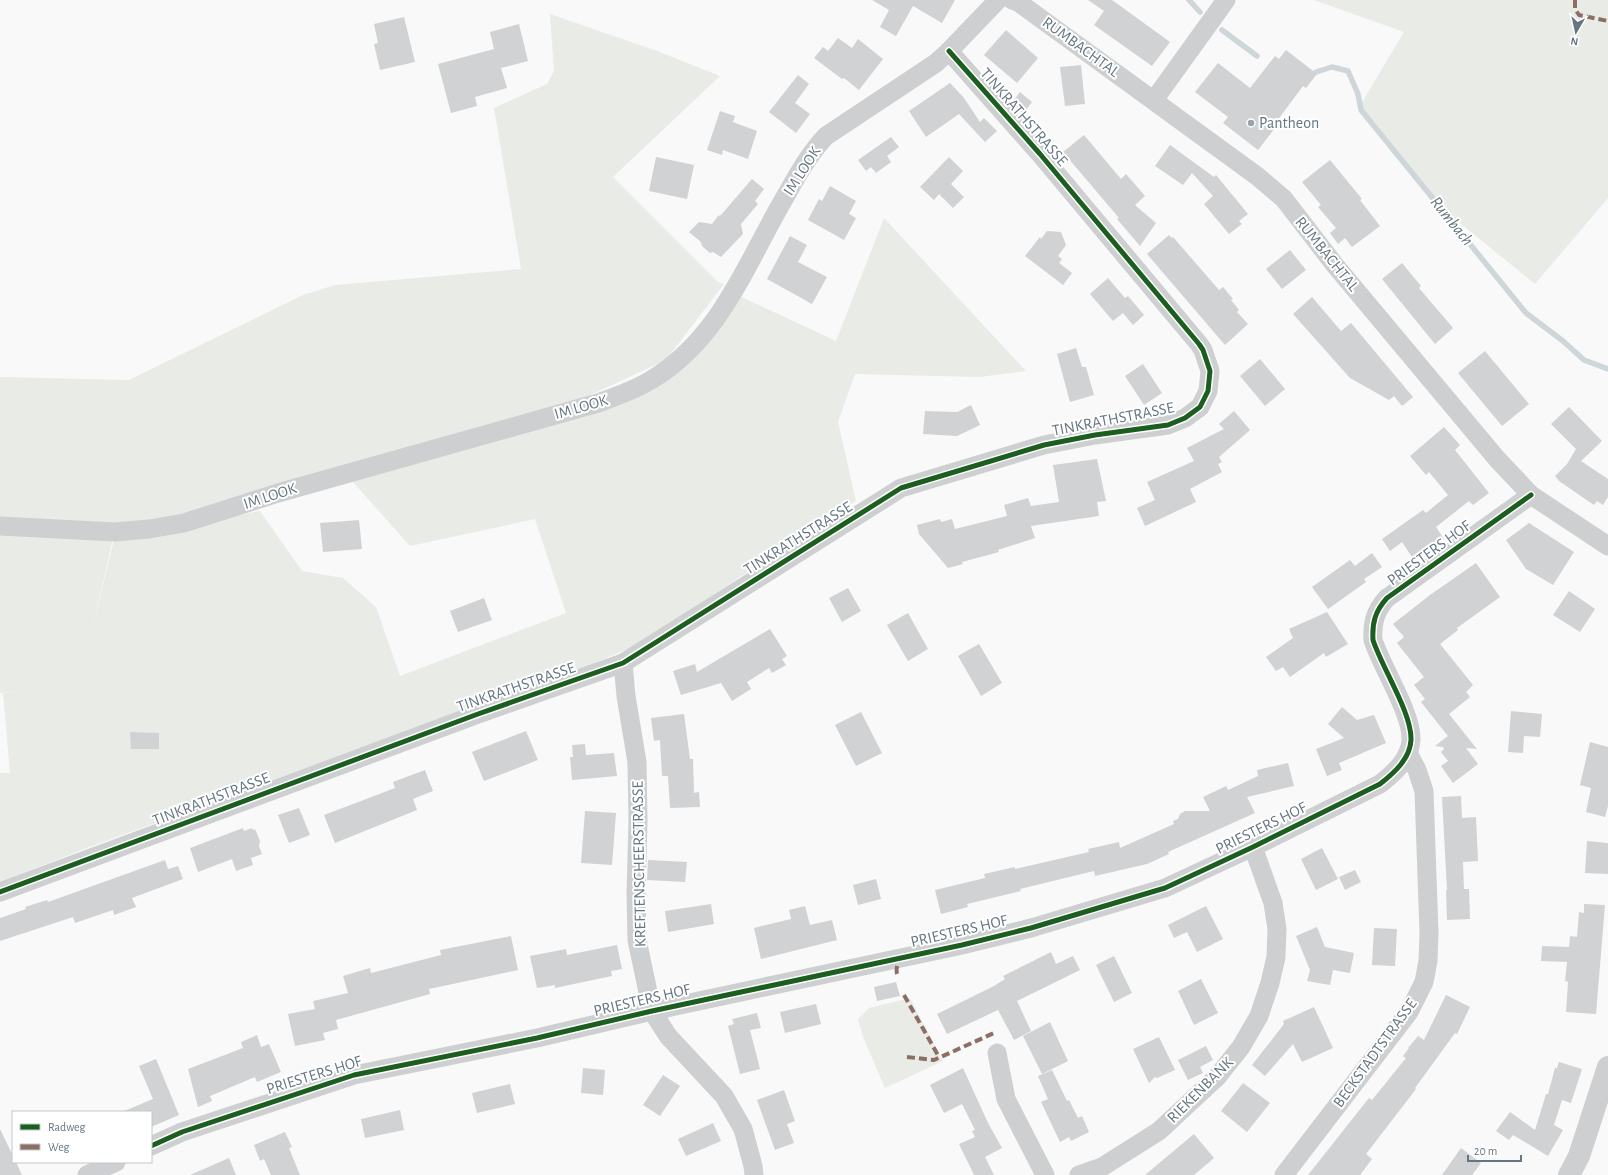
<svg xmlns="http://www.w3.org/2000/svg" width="1608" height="1175" font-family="'Alegreya Sans',sans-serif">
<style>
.green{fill:#e8ebe6}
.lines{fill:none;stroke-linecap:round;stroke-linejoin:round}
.stream{stroke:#ced6d9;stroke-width:5.5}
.building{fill:#d0d2d3}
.minor{stroke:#cecfd0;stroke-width:19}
.tertiary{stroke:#cecfd0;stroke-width:22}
.quiet{stroke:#8d6e63;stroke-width:4;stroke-dasharray:8 4;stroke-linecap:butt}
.cycleway-casing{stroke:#fff;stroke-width:8}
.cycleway{stroke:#1b5e20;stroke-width:5}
.poi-dot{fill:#99a4ac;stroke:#fff;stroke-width:1.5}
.labels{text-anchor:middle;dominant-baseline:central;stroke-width:4;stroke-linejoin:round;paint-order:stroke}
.street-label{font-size:16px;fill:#657683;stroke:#fff}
.poi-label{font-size:16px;fill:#657683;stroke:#fff;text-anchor:start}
.water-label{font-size:17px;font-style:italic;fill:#60757c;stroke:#fff}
</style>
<rect width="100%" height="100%" fill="#f9f9f9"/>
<g class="green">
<polygon points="1314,0 1608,0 1608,198 1535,284 1439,206 1358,109 1404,32"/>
<polygon points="550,14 657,51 720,76 613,177 718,282 724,284 666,360 575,402 179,522 115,530 90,638 115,535 184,525 260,511 302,571 343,578 376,607 400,676 566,613 535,519 410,546 352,481 656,383 737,295 836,341 884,218 1026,371 980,377 855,374 838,422 856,501 637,645 599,661 92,846 0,882 0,773 10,773 3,693 23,691 0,693 0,377 129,380 303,295 335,285 521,269 494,108 547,84 554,71"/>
<polygon points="910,998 943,1061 885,1088 863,1037 858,1019 869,1008"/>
</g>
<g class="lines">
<g class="stream">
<polyline points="1189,0 1200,12"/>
<polyline points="1222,30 1257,56"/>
<polyline points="1316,72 1332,67 1348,71 1358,94 1361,110 1526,313 1563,341 1584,360 1608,369"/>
</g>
</g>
<g class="building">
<polygon points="872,0 955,0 942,23 913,6 896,36 880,27 889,10"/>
<polygon points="1088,0 1112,0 1170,42 1152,66 1094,25 1104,11"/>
<polygon points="404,17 415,62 380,70 374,44 378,43 374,24"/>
<polygon points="519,24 528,61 501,68 507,88 475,97 477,106 451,113 438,64 494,49 490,32"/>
<polygon points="1006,30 1038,58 1017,83 984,55"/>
<polygon points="838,38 852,48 858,39 883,59 859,90 844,78 842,79 814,58 823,47 828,51"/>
<polygon points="1286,50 1317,74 1306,88 1303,86 1277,121 1279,123 1258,150 1223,123 1228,117 1195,92 1218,63 1250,88 1275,56 1279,59"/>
<polygon points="1081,65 1085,104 1065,106 1060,67"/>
<polygon points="798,75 809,84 795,103 810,114 796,133 769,112"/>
<polygon points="950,83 964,98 980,122 984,118 997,131 985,142 959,114 926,137 909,111"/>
<polygon points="1020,92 1032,102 1023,114 1011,104"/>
<polygon points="720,111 735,116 733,122 757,131 748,159 723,150 722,155 707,150"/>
<polygon points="1084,135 1121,179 1126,174 1145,196 1135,205 1156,223 1140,246 1117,219 1119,218 1063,152"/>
<polygon points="891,137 899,147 887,156 891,162 876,173 871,167 866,171 858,160"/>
<polygon points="1170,145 1214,177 1216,175 1248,214 1239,221 1242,224 1229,234 1204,204 1213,196 1192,173 1183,185 1155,166"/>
<polygon points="656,157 694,165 687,199 649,191"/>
<polygon points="949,157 963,171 951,184 964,197 953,208 939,194 934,200 920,187"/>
<polygon points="1330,160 1362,199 1360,200 1380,226 1352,247 1345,238 1338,244 1330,233 1336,228 1318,207 1321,205 1302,182"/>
<polygon points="752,179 764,189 755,201 758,204 741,224 743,234 721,257 713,252 710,253 702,246 701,242 689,232 699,222 712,224 718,216 721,215"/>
<polygon points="830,186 856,201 849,214 856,218 844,240 808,220 819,199 822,201"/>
<polygon points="1047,231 1061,232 1066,245 1058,256 1062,259 1059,263 1072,273 1063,285 1025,256 1040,237 1041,239"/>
<polygon points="1169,235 1172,238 1173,237 1219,290 1223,287 1233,299 1231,300 1239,310 1237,312 1248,324 1225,345 1147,254"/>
<polygon points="790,236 807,245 798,262 827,277 812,304 767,279"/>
<polygon points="1290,250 1306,270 1282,289 1266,269"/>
<polygon points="1402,263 1421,286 1419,288 1453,328 1435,344 1382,279"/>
<polygon points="1108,278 1125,298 1128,296 1144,315 1133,325 1123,313 1113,321 1090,294"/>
<polygon points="1312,297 1341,331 1351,323 1413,397 1402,406 1394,396 1389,400 1350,378 1293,314"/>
<polygon points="1076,348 1082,367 1086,367 1094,395 1070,402 1057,354"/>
<polygon points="1485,351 1529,404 1502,426 1458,373"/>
<polygon points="1260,359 1285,389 1265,406 1240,376"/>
<polygon points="1143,364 1162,393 1144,405 1125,376"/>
<polygon points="971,405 980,425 957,436 923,434 925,411 957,412"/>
<polygon points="1569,407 1602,441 1581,461 1608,479 1608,497 1603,505 1597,501 1594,505 1559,481 1555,476 1567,464 1576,449 1551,424"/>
<polygon points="1234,411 1250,430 1219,457 1222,462 1218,464 1222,472 1190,489 1196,502 1145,526 1137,508 1155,500 1147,482 1194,461 1187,448 1224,429 1219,424"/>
<polygon points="1444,427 1460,445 1455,450 1489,493 1473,505 1469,501 1436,527 1444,539 1414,560 1402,542 1390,551 1382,539 1423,510 1426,513 1448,495 1429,472 1426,475 1410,456"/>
<polygon points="1097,459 1106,501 1097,502 1099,516 1031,526 1035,538 998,550 999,552 962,562 963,564 948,568 919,534 917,525 940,519 941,522 952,519 955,529 1007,516 1004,505 1028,498 1031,506 1059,502 1053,465"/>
<polygon points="359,520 362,549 323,552 320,523"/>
<polygon points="1529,523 1574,552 1553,585 1526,569 1506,540"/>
<polygon points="1372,553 1382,567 1364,579 1366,582 1328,609 1312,587 1350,560 1355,566"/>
<polygon points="1476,563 1500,597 1457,628 1458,630 1440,644 1473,685 1466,692 1470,697 1449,714 1477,749 1466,748 1478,764 1453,783 1441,766 1448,761 1441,752 1444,749 1443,747 1435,746 1448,736 1421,702 1425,699 1414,685 1424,677 1397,643 1404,637 1393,624 1430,595"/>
<polygon points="848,588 861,611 842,622 829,598"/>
<polygon points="1569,591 1595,609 1580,632 1553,615"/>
<polygon points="484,598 492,620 458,632 450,611"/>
<polygon points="1327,612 1348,644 1326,657 1324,653 1290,677 1283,667 1276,671 1266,657 1293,638 1289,629"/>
<polygon points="908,613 928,649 908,661 887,625"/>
<polygon points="770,629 787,656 782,659 786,665 772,673 769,668 747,682 751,689 732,701 721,683 681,695 673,671 695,664 697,672"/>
<polygon points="979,644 1002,683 981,696 958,656"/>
<polygon points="1342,707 1357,720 1374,715 1386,743 1339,763 1342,770 1327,776 1316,749 1344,738 1328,724"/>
<polygon points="1511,711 1542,714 1540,737 1524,736 1523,753 1508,752"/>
<polygon points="861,712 882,753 856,766 835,725"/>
<polygon points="684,714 690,759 693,759 694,793 699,792 700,807 670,808 668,776 662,776 660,740 654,741 651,718"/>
<polygon points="526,731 538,760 484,781 472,752"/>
<polygon points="130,732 159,733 159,749 131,749"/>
<polygon points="1590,742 1608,747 1608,806 1605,817 1586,812 1591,788 1580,785"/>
<polygon points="585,744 586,755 614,753 617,776 572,780 570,757 573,757 572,745"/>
<polygon points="1288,763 1294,786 1247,797 1255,813 1168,852 1169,854 1147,864 1095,876 1094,871 1020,889 1021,891 967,904 968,907 941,914 935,890 985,878 984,874 1015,867 1015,869 1089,852 1088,849 1119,842 1120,848 1174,824 1173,821 1178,819 1180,814 1185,811 1210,811 1203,797 1226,786 1228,790 1258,776 1257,770"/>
<polygon points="425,770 433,791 413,799 417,810 335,843 324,815 395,788 393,782"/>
<polygon points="1461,796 1462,818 1476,817 1478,861 1463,862 1464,889 1469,889 1470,919 1447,920 1446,890 1447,890 1442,797"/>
<polygon points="299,808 310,835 289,843 278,815"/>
<polygon points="585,811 616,813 612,865 581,863"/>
<polygon points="243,828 244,831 252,828 253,830 255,829 260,841 259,846 262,854 251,858 253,865 236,871 232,859 198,872 190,848"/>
<polygon points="1587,841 1608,843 1608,874 1585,873"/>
<polygon points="1322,848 1338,879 1316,890 1301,859"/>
<polygon points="165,860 168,869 178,866 183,879 132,898 136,907 114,915 113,910 75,923 73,917 0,941 0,918 26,909 25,907 47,900 48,902"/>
<polygon points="648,860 687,862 685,882 647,880"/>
<polygon points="1355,870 1361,882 1345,890 1339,877"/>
<polygon points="876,879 881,899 858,905 853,885"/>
<polygon points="711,904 714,924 668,932 665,911"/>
<polygon points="1584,904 1605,905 1596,1014 1566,1012 1568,982 1565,981 1567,962 1541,961 1542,946 1569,947 1570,936 1577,937 1579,912 1584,913"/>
<polygon points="805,906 810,925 832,920 837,940 761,959 754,928 791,919 789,910"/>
<polygon points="1206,906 1223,939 1197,952 1187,932 1174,938 1168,925"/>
<polygon points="1317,927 1325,947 1354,953 1350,973 1333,970 1330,985 1307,981 1310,970 1296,936"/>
<polygon points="1374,928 1397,929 1395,966 1372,965"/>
<polygon points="511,936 518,970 429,989 430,994 336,1020 338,1029 323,1033 325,1040 295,1046 288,1014 315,1009 313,1001 348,993 343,976 370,968 371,973 441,955 440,950"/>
<polygon points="617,945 622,969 611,971 612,976 555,988 555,985 537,988 530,956 566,949 567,955"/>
<polygon points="1051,952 1056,964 1073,956 1080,970 1017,1001 1031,1031 1014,1040 998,1010 947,1034 937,1014 994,986 1005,979 1003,976"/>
<polygon points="1114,956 1132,993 1114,1002 1096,965"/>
<polygon points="1201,979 1218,1013 1194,1025 1178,991"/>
<polygon points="896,982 900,996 877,1001 874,987"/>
<polygon points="1446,995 1470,1007 1457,1034 1455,1033 1415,1088 1416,1089 1366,1154 1372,1159 1360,1175 1308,1175 1369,1098 1372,1100 1406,1058 1403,1056 1409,1048 1408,1048 1418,1036 1424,1040"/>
<polygon points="816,1004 821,1024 785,1033 780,1012"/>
<polygon points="1314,1007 1333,1048 1302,1062 1293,1044 1265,1076 1252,1065 1284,1024 1283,1021"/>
<polygon points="757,1013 761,1028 750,1030 760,1069 740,1074 728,1026 734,1024 732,1019"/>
<polygon points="1050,1022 1068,1061 1042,1074 1023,1036"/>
<polygon points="257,1035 261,1047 269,1044 281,1072 257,1082 255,1077 210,1096 212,1101 198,1107 188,1069 243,1048 241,1042"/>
<polygon points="1159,1037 1175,1070 1157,1078 1155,1077 1149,1083 1133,1049"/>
<polygon points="1206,1046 1213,1060 1200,1067 1203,1073 1188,1080 1178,1060"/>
<polygon points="156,1059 179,1115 151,1127 151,1112 122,1112 153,1099 139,1066"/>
<polygon points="1559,1062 1582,1069 1571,1103 1562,1100 1554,1125 1563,1130 1548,1156 1513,1135 1509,1140 1496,1131 1510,1112 1535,1130 1546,1094 1548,1094 1555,1068 1557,1068"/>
<polygon points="583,1068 605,1070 603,1095 581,1093"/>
<polygon points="963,1068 988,1123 1002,1148 985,1157 994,1175 974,1175 959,1144 975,1137 972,1131 975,1130 962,1104 944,1113 930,1085"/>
<polygon points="1052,1070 1067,1101 1069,1100 1078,1118 1082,1116 1089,1132 1071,1141 1069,1137 1060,1142 1041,1102 1048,1099 1038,1076"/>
<polygon points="663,1075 680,1086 660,1116 643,1105"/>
<polygon points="1243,1083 1270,1103 1247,1132 1221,1111"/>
<polygon points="510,1084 515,1104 477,1113 472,1093"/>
<polygon points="784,1090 795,1121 787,1124 794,1143 775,1150 757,1100"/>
<polygon points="400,1110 404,1130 365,1138 361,1119"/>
<polygon points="713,1123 721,1141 686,1156 678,1139"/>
<polygon points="0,1129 13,1156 13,1162 16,1162 22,1175 0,1175"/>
<polygon points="285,1132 292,1147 289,1148 300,1175 271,1175 264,1159 260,1161 254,1145"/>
<polygon points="1194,1134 1214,1158 1194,1175 1145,1175"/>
<polygon points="1461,1148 1481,1163 1472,1175 1442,1175"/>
<polygon points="229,1158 236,1175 190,1175"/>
</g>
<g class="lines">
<g class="minor">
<polyline points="1012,0 1018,2 1257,176 1284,199 1334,264 1497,459 1531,495 1608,546"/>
<polyline points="1154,100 1226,0"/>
<path d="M0 526 115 532 149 529 184 523 278 493 598 403C617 396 635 390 651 380 718 340 744 269 781 204 795 180 807 156 826 136L936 63 949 51 998 0"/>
<polyline points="623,663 626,696 637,762 638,821 636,894 637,940 652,1011 668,1036 724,1096 743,1129 753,1166 754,1175"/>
<polyline points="0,892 478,714 623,663 901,488 1044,445 1095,435 1168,425 1185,418 1200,407 1208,391 1210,371 1203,350 1199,344 1040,154 949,51"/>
<polyline points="997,1053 1006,1099 1045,1175"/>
<path d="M151 1146 182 1132 354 1075 537 1038 652 1011 962 945 1031 928 1165 888 1253 847 1380 784C1394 773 1410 759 1411 740 1412 713 1382 668 1373 640 1372 623 1375 611 1387 598L1531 495"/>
<polyline points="87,1175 116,1162"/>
<polyline points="1079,1175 1102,1167 1159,1131 1217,1077 1241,1047 1259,1016 1270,983 1276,957 1277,929 1273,903 1253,847"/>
<polyline points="1284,1175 1409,1012 1424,982 1428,961 1429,933 1424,791 1417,770 1408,753"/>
</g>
<polyline class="tertiary" points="1569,1175 1579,1156 1608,1067"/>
<g class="quiet">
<polyline points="1575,0 1575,9 1579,15 1608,21"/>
<path d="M897 974C895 968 899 964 898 958"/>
<polyline points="904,995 939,1057"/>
<polyline points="907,1057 934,1060 994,1033"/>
</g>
<defs>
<g id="cycleway">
<polyline points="0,892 478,714 623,663 901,488 1044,445 1095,435 1168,425 1185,418 1200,407 1208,391 1210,371 1203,350 1199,344 1040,154 949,51"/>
<path d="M151 1146 182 1132 354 1075 537 1038 652 1011 962 945 1031 928 1165 888 1253 847 1380 784C1394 773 1410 759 1411 740 1412 713 1382 668 1373 640 1372 623 1375 611 1387 598L1531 495"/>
</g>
</defs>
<use href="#cycleway" class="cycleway-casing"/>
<use href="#cycleway" class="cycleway"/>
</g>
<circle class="poi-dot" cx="1251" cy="123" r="4"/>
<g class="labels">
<g class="street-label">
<text transform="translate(1081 47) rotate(36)">RUMBACHTAL</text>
<text transform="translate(1024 117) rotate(49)">TINKRATHSTRASSE</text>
<text transform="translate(802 171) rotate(-57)">IM LOOK</text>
<text transform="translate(1327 254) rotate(51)">RUMBACHTAL</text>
<text transform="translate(581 407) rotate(-16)">IM LOOK</text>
<text transform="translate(1113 419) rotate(-11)">TINKRATHSTRASSE</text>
<text transform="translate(270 496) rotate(-18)">IM LOOK</text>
<text transform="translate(798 538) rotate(-32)">TINKRATHSTRASSE</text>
<text transform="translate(1429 553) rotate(-36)">PRIESTERS HOF</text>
<text transform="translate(516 687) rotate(-19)">TINKRATHSTRASSE</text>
<text transform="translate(211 799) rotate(-21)">TINKRATHSTRASSE</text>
<text transform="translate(1261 828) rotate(-26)">PRIESTERS HOF</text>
<text transform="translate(639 864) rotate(-91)">KREFTENSCHEERSTRASSE</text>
<text transform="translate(959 931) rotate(-13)">PRIESTERS HOF</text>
<text transform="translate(642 1000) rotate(-13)">PRIESTERS HOF</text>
<text transform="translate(1375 1053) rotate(-54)">BECKSTADTSTRASSE</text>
<text transform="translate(314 1075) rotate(-17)">PRIESTERS HOF</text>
<text transform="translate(1200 1090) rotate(-45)">RIEKENBANK</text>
</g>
<g class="poi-label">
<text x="1259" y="123">Pantheon</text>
</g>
<g class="water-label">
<text transform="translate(1452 221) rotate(51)">Rumbach</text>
</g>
</g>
<rect x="12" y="1111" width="140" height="52" fill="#ffffff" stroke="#c1c8cd"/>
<rect x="20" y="1124" width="20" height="6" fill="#1b5e20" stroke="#c1c8cd"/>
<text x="48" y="1131" font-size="12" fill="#657683">Radweg</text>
<rect x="20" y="1144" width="20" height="6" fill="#8d6e63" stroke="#c1c8cd"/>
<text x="48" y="1151" font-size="12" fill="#657683">Weg</text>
<g transform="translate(1576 32) rotate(189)" stroke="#ffffff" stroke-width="3" paint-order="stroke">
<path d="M0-3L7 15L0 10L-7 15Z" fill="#657683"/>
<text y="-6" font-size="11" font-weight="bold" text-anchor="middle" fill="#657683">N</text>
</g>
<path d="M1468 1155v6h53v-6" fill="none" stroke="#657683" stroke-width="2"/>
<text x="1474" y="1155" font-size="12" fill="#657683" stroke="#ffffff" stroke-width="3" paint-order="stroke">20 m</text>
</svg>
